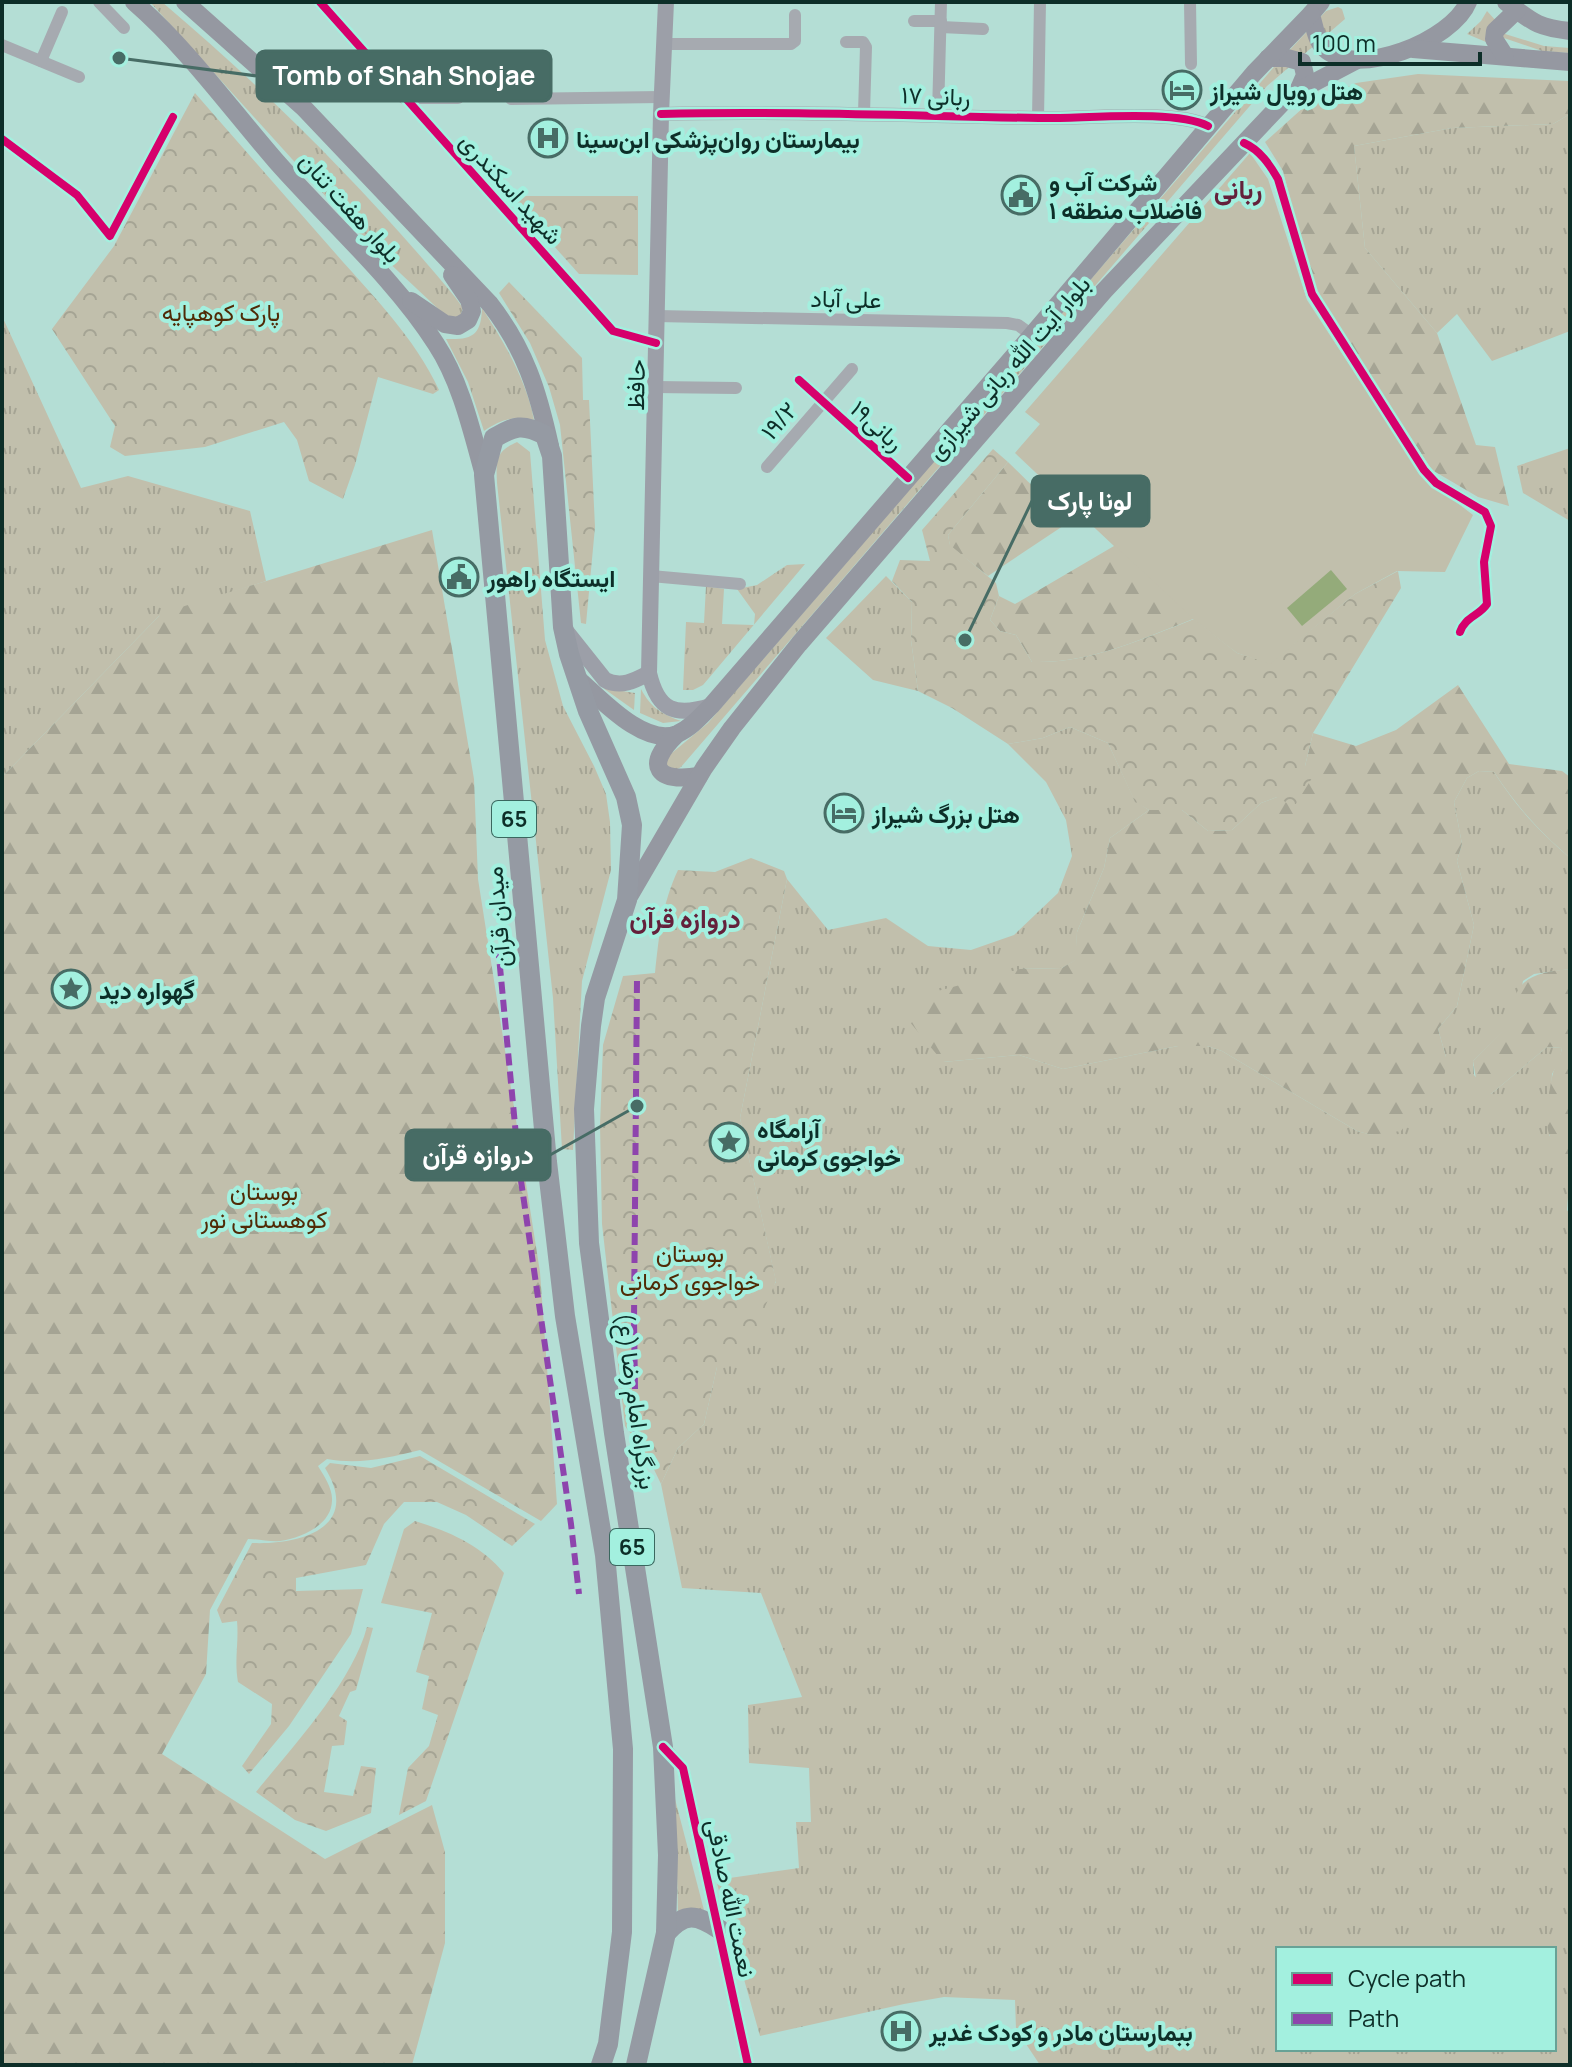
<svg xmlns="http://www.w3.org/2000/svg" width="1572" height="2067" font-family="Manrope,Vazirmatn,sans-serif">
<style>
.grass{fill:url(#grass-tufts);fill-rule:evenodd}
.forest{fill:url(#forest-firs)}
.park{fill:url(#park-crowns)}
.pitch{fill:#c1bfac}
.water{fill:#94ab7a}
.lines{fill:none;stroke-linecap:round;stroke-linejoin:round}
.minor{stroke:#a6aab0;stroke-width:12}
.tertiary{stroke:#a6aab0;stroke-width:14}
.secondary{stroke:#9c9fa8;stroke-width:16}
.primary{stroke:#9598a1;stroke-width:18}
.trunk{stroke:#959aa3;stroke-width:20}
.quiet{stroke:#8e44ad;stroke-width:6;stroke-dasharray:12 6;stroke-linecap:butt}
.cycleway-casing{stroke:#a3f0df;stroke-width:13}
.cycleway{stroke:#d6006c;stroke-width:8}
.labels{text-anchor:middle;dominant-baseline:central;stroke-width:8;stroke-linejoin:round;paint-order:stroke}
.shield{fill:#a3f0df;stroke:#3a685f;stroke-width:2}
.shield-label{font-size:22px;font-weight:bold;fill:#0d2e28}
.poi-label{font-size:24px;font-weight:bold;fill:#0d2e28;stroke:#a3f0df;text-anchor:start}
.street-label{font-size:24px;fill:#0d2e28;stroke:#a3f0df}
.park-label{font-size:24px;fill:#502a06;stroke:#a3f0df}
.neighbourhood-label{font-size:26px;font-weight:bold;fill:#64213b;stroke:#a3f0df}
.leader{fill:none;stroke:#476c65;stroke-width:3}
.callout-dot{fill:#476c65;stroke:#a3f0df;stroke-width:3}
.callout{fill:#476c65;stroke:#476c65;stroke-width:3}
.callout-label{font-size:26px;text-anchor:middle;font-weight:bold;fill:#fff}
</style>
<defs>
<pattern id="grass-tufts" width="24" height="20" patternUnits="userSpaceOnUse" patternTransform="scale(2)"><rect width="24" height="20" fill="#c1bfac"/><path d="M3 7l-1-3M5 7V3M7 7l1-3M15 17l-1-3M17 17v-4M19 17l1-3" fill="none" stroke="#a5a494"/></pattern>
<pattern id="forest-firs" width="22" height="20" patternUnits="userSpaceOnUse" patternTransform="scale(2)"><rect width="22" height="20" fill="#c1bfac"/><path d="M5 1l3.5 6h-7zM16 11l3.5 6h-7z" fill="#a5a494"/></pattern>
<pattern id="park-crowns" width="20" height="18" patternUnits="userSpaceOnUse" patternTransform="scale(2)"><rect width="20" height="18" fill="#c1bfac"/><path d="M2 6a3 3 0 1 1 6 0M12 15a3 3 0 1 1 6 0" fill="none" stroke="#a5a494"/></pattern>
</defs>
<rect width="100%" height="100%" fill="#b4ded5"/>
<g class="grass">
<path d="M150 2H162C270 94 365 188 455 297L463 308 460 317 449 319 367 242Z"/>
<polygon points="1338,7 1342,9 1345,19 1267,86 681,767 676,770 667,766 667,757 708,723 1273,68 1326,11"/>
<polygon points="1487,11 1497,22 1486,42 1467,34 1481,21"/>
<polygon points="1502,33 1544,46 1570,48 1570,53 1542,51 1501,37"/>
<polygon points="1570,114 1570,331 1492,361 1457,314 1437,333 1365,248 1354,146 1452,128 1553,124"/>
<path d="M482 308C504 342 526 379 534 420 513 416 502 419 484 431L468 382 446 339C473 340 481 335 482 308Z"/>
<polygon points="2,316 81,488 128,476 250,511 266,581 159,616 2,777"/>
<path d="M517 442 530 452 545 640 563 706 594 766 606 794 610 822 611 870 582 981 573 1150 562 1149 553 998 497 483C496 460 495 452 517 442Z"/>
<polygon points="1570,448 1570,521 1523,493 1517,466"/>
<polygon points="805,564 703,685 693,690 683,690 686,622 704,623 706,586 724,589 722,624 754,625 755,614 737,589 757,585 787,565"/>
<polygon points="886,576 912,602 911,640 918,691 873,680 826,638"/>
<polygon points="603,688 635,693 634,710"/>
<path d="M641 689C651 708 662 714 681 721L663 723 640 713Z"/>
<path d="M1070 727 1108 743 1135 801 1149 810 1110 838 1104 868 1077 932 1076 960 1062 968 1020 969 943 1062 1019 1055 1063 1069 1178 1046H1207L1222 1051 1357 1131 1372 1135 1446 1057 1438 1029 1457 1006 1474 925 1457 861 1462 844 1454 802 1467 778 1479 771 1494 772C1518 809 1537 829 1570 858V969L1534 974 1523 981 1515 1020 1473 1061 1474 1075 1491 1094 1547 1047 1562 1048 1559 1062 1552 1074 1549 1135 1565 1158 1570 1172 1567 1210 1570 1214V2065H1040L1016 2029 1015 2000 944 1997 904 2004 760 2036 716 1880 799 1868 796 1822H811L809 1768 749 1763 748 1705 802 1697 761 1593 682 1588 661 1484 678 1448 704 1424 717 1367 776 1282 740 1118 787 879 828 930 886 918 928 946 971 950 1014 935 1058 893 1072 856 1066 820 1046 782 1008 744 1043 738ZM1278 1949H1554V2049H1278Z"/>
<polygon points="675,1799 705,1914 678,1914"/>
</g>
<g class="forest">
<polygon points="1418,74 1570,81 1570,114 1553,124 1452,128 1354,146 1365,248 1437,333 1476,445 1495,447 1509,506 1478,497 1432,470 1326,308 1310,275 1283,171 1265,142 1304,107 1356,83"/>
<path d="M1015 453 1237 653 1193 619C1142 639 1089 664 1032 662L1016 635 1000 631 990 620 999 596 1015 604 1114 546Z"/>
<polygon points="1008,462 1069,522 988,576 950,546 948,535"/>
<path d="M432 530 474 779 478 879 540 1272 557 1504 541 1521 420 1450C387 1458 360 1465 327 1459L318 1466C324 1476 333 1489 332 1501 331 1526 300 1538 280 1541 270 1542 258 1539 248 1539L210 1610 206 1674 162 1754 325 1859 432 1805 445 1852V1943L412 2065H2V777L162 613Z"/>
<path d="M1458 685 1509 764 1562 771 1570 777V858C1538 830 1517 807 1494 772L1479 771 1467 778 1454 802 1462 844 1457 861 1474 925 1457 1006 1438 1029 1446 1057 1445 1073 1401 1131 1371 1135 1357 1131 1222 1051 1207 1046H1178L1063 1069 1019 1055 943 1062 909 1021 919 996 1020 969 1062 968 1075 960 1077 932 1104 868 1110 838 1149 810H1182L1208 831 1232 830 1261 803 1277 797 1305 766 1313 733 1356 746 1396 730Z"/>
<path d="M1570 969V1171C1565 1158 1552 1146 1549 1134 1544 1118 1549 1093 1552 1077 1554 1067 1560 1059 1562 1048L1547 1047 1491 1094 1478 1090 1473 1061 1514 1020C1509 979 1535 972 1570 969Z"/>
</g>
<g class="park">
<path d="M195 93C242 147 289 200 336 254 373 296 415 338 439 390L433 394 378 377 355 465 343 499 309 481 297 440 284 422 205 447 125 456 110 447 115 426 52 329 114 246Z"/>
<polygon points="509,196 638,196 638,275 579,274"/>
<polygon points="509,282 582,358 583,400 589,400 595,527 586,624 581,623 560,425 549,387 530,343 499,293"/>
<path d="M993 449 1008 462 948 535 950 545 996 583 999 596 990 620 1000 631 1016 635 1032 662C1089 664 1142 639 1194 619L1237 653 1270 663 1355 594 1398 571 1401 588 1313 733 1305 766 1312 778 1294 807 1277 797 1261 803 1232 830 1208 831 1182 810H1149L1135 802 1108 743 1070 727 1043 738 1008 744 952 708 918 691 911 640 912 602 892 581 900 560 930 561 922 530Z"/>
<path d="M751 858 784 871 787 879 740 1118 776 1281 740 1366 717 1367 704 1424 678 1448 661 1484 647 1455 625 1426 602 1224 600 1125 603 1045 623 976 655 973C659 936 662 904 678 870L715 872Z"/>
<path d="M420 1456 535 1524 512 1546 466 1515 437 1502H404L384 1524 366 1565 296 1578V1591L363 1589 351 1634 289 1726 249 1774 242 1766 271 1724 272 1704 238 1682C234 1660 239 1643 237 1621L222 1623 217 1610 252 1543C300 1545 362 1528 325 1468L330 1463 371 1468Z"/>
<path d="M415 1521C448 1531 481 1545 504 1573L426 1801 399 1815 408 1768 429 1746 438 1715 422 1709 429 1676 416 1672 432 1613 381 1603 404 1529Z"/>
<path d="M367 1627 373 1628 356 1690 350 1692 339 1716 347 1721 344 1745 332 1746 324 1792 353 1796 361 1766 376 1768 371 1813 326 1831 295 1820 256 1792C293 1746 352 1683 367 1627Z"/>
</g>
<polygon class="pitch" points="1250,153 1268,179 1307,300 1422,476 1473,515 1445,572 1397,571 1355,594 1270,664 1237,653 1194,619 1015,453 1040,424 1025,412"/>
<polygon class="water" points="1331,570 1347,589 1302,626 1287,608"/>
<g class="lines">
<g class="minor">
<polyline points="99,2 124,28"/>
<polyline points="320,2 613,331 656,343"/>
<polyline points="1190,2 1191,64"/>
<polyline points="914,21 941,21"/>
<polyline points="941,27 983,29"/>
<polyline points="846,42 863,42 866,47 864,113"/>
<polyline points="665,44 791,44 795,41 795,15"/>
<polyline points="2,45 79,77"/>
<polyline points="41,61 62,12"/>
<polyline points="404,98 458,98"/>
<polyline points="511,99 661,97"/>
<polyline points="938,114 941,2"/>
<polyline points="1038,118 1040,2"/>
<polyline points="2,139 77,195 110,236 173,117"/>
<path d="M1244 143C1260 150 1270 165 1278 179L1312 294 1424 470 1436 483 1485 512 1491 526 1484 562 1487 604C1479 616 1465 617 1460 632"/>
<polyline points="657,316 1007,323 1018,325 1032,335"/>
<polyline points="799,380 908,478"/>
<polyline points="655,387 736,388"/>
<polyline points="767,467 852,369"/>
<polyline points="651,576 740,584"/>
<polyline points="664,1747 683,1768 748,2065"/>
</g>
<path class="tertiary" d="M661 114C787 111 913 116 1039 118 1081 119 1174 109 1208 126"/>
<g class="secondary">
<path d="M666 2 661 114 649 673C658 711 675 717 711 706"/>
<path d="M566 631 605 680C621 688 634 681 649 673"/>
</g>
<g class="primary">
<path d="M134 2C187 48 230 108 276 161 327 219 395 279 436 344 461 382 472 432 484 475"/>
<path d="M185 2 304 108 490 304C525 349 538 391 550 446"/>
<path d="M1321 2 1311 14C1314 25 1316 40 1324 48 1356 80 1453 40 1468 2"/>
<path d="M1506 2C1533 22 1536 27 1570 31"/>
<polyline points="1413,49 1570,62"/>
<polyline points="1505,56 1494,39 1495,31 1517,10"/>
<polyline points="1268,58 1287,58 1302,62 1305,75 1298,91"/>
<polyline points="411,301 445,324 458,326 468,320 472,311 469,300 452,275"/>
<path d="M578 679C601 699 644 747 677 734 691 728 701 716 711 706L1032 335 1254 73 1311 14"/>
<path d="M676 735C644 766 657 783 699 776"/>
<polyline points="627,900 704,768 732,728 799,644 1104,291 1283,102 1298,91 1355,61"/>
</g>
<g class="trunk">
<path d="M666 1933C685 1912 696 1914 719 1929"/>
<path d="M601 2065 608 2044 622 1932 623 1749 605 1555 565 1316 547 1162 484 475 494 438C515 426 522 423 545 435L552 456 563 627 569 654 588 711 626 797 632 825 627 900 595 998 591 1026 584 1109 589 1243 614 1433 663 1747 668 1855 666 1933 636 2065"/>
</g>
<g class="quiet">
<polyline points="498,946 519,1167 571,1524 579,1594"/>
<polyline points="636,1461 634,1319 637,979"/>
</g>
<defs>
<g id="cycleway">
<polyline points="320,2 613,331 656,343"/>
<path d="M661 114C787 111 913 116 1039 118 1081 119 1174 109 1208 126"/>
<polyline points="2,139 77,195 110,236 173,117"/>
<path d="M1244 143C1260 150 1270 165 1278 179L1312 294 1424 470 1436 483 1485 512 1491 526 1484 562 1487 604C1479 616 1465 617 1460 632"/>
<polyline points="799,380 908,478"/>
<polyline points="663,1747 683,1768 748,2065"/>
</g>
</defs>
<use href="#cycleway" class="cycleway-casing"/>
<use href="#cycleway" class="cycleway"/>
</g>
<defs>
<symbol id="hotel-ring" viewBox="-11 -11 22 22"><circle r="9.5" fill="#a3f0df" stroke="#476c65" stroke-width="1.5"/><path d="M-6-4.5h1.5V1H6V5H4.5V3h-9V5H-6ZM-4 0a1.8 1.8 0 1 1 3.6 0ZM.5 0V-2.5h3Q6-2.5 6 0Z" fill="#476c65"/></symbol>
<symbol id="hospital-ring" viewBox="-11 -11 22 22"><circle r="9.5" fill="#a3f0df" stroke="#476c65" stroke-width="1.5"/><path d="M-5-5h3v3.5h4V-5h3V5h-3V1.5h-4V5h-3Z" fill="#476c65"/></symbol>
<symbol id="civic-ring" viewBox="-11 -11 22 22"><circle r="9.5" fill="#a3f0df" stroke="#476c65" stroke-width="1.5"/><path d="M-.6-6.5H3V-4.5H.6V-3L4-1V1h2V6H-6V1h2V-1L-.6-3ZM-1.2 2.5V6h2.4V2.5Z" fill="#476c65"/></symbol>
<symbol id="sight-ring" viewBox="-11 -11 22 22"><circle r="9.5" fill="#a3f0df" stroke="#476c65" stroke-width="1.5"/><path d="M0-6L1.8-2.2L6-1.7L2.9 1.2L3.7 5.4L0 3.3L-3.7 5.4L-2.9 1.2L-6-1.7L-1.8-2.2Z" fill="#476c65"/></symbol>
</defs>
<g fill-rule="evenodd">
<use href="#hotel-ring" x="1160" y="68" width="44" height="44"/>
<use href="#hospital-ring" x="526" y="116" width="44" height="44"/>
<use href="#civic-ring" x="999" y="173" width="44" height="44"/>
<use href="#civic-ring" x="437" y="555" width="44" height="44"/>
<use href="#hotel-ring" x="822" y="791" width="44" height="44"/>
<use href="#sight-ring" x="49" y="967" width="44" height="44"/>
<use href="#sight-ring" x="707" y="1120" width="44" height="44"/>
<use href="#hospital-ring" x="879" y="2009" width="44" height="44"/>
</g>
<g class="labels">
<g class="shield">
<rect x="492" y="801" width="44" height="36" rx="6"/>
<rect x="610" y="1529" width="44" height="36" rx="6"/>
</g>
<g class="shield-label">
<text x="514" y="819">65</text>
<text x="632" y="1547">65</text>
</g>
<g class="poi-label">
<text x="1210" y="90">هتل رویال شیراز</text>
<text x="576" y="138">بیمارستان روان‌پزشکی ابن‌سینا</text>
<text x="1049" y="181">شرکت آب و<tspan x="1049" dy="28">فاضلاب منطقه ۱</tspan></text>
<text x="487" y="577">ایستگاه راهور</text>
<text x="872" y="813">هتل بزرگ شیراز</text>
<text x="99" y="989">گهواره دید</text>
<text x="757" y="1128">آرامگاه<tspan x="757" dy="28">خواجوی کرمانی</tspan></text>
<text x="929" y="2031">ببمارستان مادر و کودک غدیر</text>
</g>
<g class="street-label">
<text transform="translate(936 95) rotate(2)">ربانی ۱۷</text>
<text transform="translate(512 188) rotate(48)">شهید اسکندری</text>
<text transform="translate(351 207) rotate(48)">بلوار هفت تنان</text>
<text transform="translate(846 298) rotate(1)">علی آباد</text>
<text transform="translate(1008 367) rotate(-49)">بلوار آیت الله ربانی شیرازی</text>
<text transform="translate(635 385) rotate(-89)">حافظ</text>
<text transform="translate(778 420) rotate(-49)">۱۹/۲</text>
<text transform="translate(878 425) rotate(42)">ربانی۱۹</text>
<text transform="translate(497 917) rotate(-95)">میدان قرآن</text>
<text transform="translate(637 1401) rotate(82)">بزرگراه امام رضا (ع)</text>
<text transform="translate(732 1898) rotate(78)">نعمت الله صادقی</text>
</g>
<g class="park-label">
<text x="221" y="311">پارک کوهپایه</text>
<text x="264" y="1190">بوستان<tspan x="264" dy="28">کوهستانی نور</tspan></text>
<text x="690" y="1252">بوستان<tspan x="690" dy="28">خواجوی کرمانی</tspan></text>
</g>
<g class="neighbourhood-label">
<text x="1238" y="189">ربانی</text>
<text x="685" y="918">دروازه قرآن</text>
</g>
</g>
<path class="leader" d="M119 58L257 76M965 640L1032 501M637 1106L550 1155"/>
<g class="callout-dot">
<circle cx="119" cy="58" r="8"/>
<circle cx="965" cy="640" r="8"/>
<circle cx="637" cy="1106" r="8"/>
</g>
<g class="callout">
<rect x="257" y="51" width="294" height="50" rx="8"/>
<rect x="1032" y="476" width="117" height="50" rx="8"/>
<rect x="406" y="1130" width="144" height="50" rx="8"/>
</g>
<g class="callout-label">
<text x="404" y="85">Tomb of Shah Shojae</text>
<text x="1090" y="510">لونا پارک</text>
<text x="478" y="1164">دروازه قرآن</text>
</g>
<rect width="1572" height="2067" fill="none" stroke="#0d2e28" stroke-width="8"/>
<rect x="1276" y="1947" width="280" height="104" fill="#a3f0df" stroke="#67a296" stroke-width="2"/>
<rect x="1292" y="1973" width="40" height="12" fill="#d6006c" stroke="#67a296" stroke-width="2"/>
<text x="1348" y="1987" font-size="24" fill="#0d2e28">Cycle path</text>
<rect x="1292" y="2013" width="40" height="12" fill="#8e44ad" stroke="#67a296" stroke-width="2"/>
<text x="1348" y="2027" font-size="24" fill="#0d2e28">Path</text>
<path d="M1300 52v12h180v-12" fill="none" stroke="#0d2e28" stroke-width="4"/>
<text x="1312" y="52" font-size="24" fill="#0d2e28" stroke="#a3f0df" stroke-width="6" paint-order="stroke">100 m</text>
</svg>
